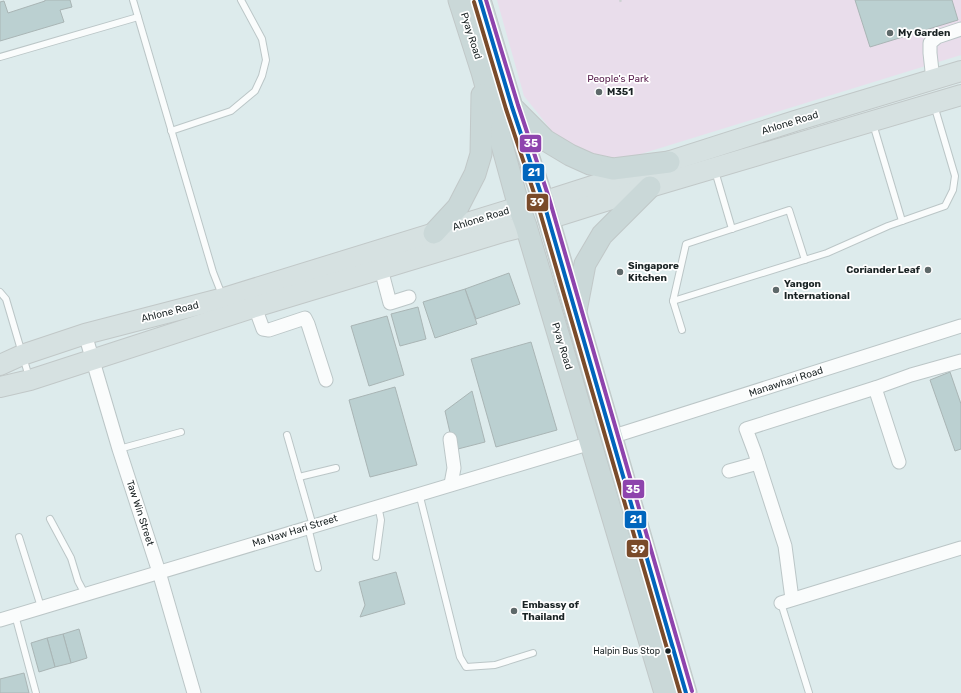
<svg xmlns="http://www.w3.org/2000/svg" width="961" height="693" font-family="Rubik,sans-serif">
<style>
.green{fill:#e9ddeb}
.building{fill:#bbd0d1;stroke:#a9b5b5}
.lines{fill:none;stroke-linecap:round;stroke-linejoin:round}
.service-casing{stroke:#bbc6c7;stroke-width:8}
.minor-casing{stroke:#bbc6c7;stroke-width:15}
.primary-casing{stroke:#c1c8c8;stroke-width:22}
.trunk-casing{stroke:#c1c8c8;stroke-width:23}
.path{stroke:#cdd2d2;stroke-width:2.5;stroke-dasharray:2 3;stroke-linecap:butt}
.service{stroke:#fafcfc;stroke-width:6}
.minor{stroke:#fafcfc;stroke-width:13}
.primary{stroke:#d6e1e1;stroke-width:20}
.trunk{stroke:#cad8d8;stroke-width:21}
.bus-1-casing{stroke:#fff;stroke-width:7}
.bus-2-casing{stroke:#fff;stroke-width:7}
.bus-3-casing{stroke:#fff;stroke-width:7}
.bus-1{stroke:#0065bd;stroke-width:4}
.bus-2{stroke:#7a4b2a;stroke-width:4}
.bus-3{stroke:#8e44ad;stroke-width:4}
.poi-dot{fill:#5e696a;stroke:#fff;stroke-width:1.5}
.bus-dot{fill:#1a2324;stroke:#fff;stroke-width:1.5}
.labels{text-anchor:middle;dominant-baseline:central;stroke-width:3.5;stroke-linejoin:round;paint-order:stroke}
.bus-label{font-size:9px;fill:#1a2324;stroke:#fff;text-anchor:end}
.poi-label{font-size:10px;font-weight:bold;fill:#1a2324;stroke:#fff;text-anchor:start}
.street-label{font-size:10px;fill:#1a2324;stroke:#fff}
.park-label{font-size:10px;fill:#5d2452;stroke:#fff}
.line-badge{stroke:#fff;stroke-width:1.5}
.badge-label{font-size:11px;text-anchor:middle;font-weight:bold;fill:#fff}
</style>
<rect width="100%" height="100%" fill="#ddebec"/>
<polygon class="green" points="497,0 961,0 961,55 615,162 560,141 524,96"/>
<g class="building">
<polygon points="45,0 70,0 72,7 60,10 64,22 0,41 0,2 4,1 8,13 45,1"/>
<polygon points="855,0 952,0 958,20 870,47"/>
<polygon points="509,273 520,304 476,319 465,289"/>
<polygon points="465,289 477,324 435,338 423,302"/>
<polygon points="418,307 426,339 400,346 391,314"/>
<polygon points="387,316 404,375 369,386 351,326"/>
<polygon points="531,342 557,430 496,447 471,359"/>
<polygon points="950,372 961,404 961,449 955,451 930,380"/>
<polygon points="395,387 417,465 370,477 349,400"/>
<polygon points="472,391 485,442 454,450 445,411"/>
<polygon points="396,572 405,604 360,617 365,605 359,582"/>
<polygon points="79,629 87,658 71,663 63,634"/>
<polygon points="63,634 71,663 55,667 47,638"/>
<polygon points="47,638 55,667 39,672 31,643"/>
<polygon points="24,673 29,693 0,693 0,679"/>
</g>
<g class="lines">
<defs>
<g id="service">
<polyline points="133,0 213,272 222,295"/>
<polyline points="0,57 138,17"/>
<polyline points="873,124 902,221"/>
<polyline points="171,131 231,111 255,91 262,76 266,60 262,39 241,0"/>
<polyline points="715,171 732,229"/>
<polyline points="0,292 6,299 29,377"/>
<polyline points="673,301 827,253 888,226 945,206 953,190 955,176 934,105"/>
<polyline points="682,330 673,301 686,244 789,210 805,260"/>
<polyline points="287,435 313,526"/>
<polyline points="119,449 181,432"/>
<polyline points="299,477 336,468"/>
<polyline points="419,493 460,657 466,667 495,665 533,653"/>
<polyline points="50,519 71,558 78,581 85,594"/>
<polyline points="308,527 318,568"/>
<polyline points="19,537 41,607"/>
<polyline points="376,557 381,520 378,506"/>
<polyline points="781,603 809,693"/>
<polyline points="15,615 36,693"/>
</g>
<g id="minor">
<polyline points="933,80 930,53 930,43 937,37 961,29"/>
<polyline points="381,269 390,303 409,297"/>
<polyline points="255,307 263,329 269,330 305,318 308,324 326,380"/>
<polyline points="85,334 119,449 159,572 194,693"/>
<polyline points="875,388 911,375 961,361"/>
<polyline points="611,437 961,326"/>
<polyline points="450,439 454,468 451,484"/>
<polyline points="729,471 758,463"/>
<polyline points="792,599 785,546 755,453 746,429 875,388 899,462"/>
<polyline points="781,603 961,548"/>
<polyline points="0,620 591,443"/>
</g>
<g id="primary">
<polyline points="543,200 555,198 795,121 961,71"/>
<polyline points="548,219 650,187 961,95"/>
<polyline points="0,365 22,355 85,334 224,298 519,207"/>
<polyline points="0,387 30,380 255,307 506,231 526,226"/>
</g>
<g id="trunk">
<polyline points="459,0 482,72 519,207 526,226 665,693"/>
<polyline points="480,0 512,107 543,200 686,693"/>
<polyline points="515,110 545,140 570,155 590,164 613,169 669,162"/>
<polyline points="434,233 458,207 475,174 481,154 482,95"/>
<polyline points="576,311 585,264 602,235 650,187"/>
</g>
</defs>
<use href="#service" class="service-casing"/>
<use href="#minor" class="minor-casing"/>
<use href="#primary" class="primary-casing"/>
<use href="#trunk" class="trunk-casing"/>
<polyline class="path" points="620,0 621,2"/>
<use href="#service" class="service"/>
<use href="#minor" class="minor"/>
<use href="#primary" class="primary"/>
<use href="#trunk" class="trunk"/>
<defs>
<polyline id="bus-1" points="480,0 512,107 543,200 686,693"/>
<polyline id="bus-2" points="474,2 506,109 537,202 680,693"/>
<polyline id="bus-3" points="486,0 518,105 549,198 692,691"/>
</defs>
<use href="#bus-1" class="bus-1-casing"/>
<use href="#bus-2" class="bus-2-casing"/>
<use href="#bus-3" class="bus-3-casing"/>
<use href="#bus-1" class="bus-1"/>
<use href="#bus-2" class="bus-2"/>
<use href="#bus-3" class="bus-3"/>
</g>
<g class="poi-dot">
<circle cx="890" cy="33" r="4"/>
<circle cx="599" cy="92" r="4"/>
<circle cx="928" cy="270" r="4"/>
<circle cx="620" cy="272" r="4"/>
<circle cx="776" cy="290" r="4"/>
<circle cx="514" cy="611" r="4"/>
</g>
<circle class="bus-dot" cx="668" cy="651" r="3.5"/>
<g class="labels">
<g class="bus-label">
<text x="660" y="651">Halpin Bus Stop</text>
</g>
<g class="poi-label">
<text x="898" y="33">My Garden</text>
<text x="607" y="92">M351</text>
<text x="628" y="266">Singapore<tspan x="628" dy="12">Kitchen</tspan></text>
<text x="920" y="270" text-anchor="end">Coriander Leaf</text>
<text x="784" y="284">Yangon<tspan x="784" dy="12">International</tspan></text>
<text x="522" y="605">Embassy of<tspan x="522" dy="12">Thailand</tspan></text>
</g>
<g class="street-label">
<text transform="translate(471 36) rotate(72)">Pyay Road</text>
<text transform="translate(790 123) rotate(-17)">Ahlone Road</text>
<text transform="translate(481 219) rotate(-17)">Ahlone Road</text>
<text transform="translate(170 312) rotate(-14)">Ahlone Road</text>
<text transform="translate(562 346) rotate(73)">Pyay Road</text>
<text transform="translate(786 382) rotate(-18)">Manawhari Road</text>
<text transform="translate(140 513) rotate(72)">Taw Win Street</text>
<text transform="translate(295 531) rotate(-17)">Ma Naw Hari Street</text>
</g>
<g class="park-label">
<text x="618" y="79">People's Park</text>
</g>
</g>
<g class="line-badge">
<rect x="519" y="134" width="23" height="19" rx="4" fill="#8e44ad"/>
<rect x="522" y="163" width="23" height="19" rx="4" fill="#0065bd"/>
<rect x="526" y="193" width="23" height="19" rx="4" fill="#7a4b2a"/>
<rect x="622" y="479" width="23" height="20" rx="4" fill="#8e44ad"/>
<rect x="624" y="510" width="23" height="19" rx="4" fill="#0065bd"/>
<rect x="626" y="539" width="23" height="19" rx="4" fill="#7a4b2a"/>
</g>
<g class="badge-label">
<text x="531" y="147">35</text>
<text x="534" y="176">21</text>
<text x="537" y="206">39</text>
<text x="633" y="493">35</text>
<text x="636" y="523">21</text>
<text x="638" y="553">39</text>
</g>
</svg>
